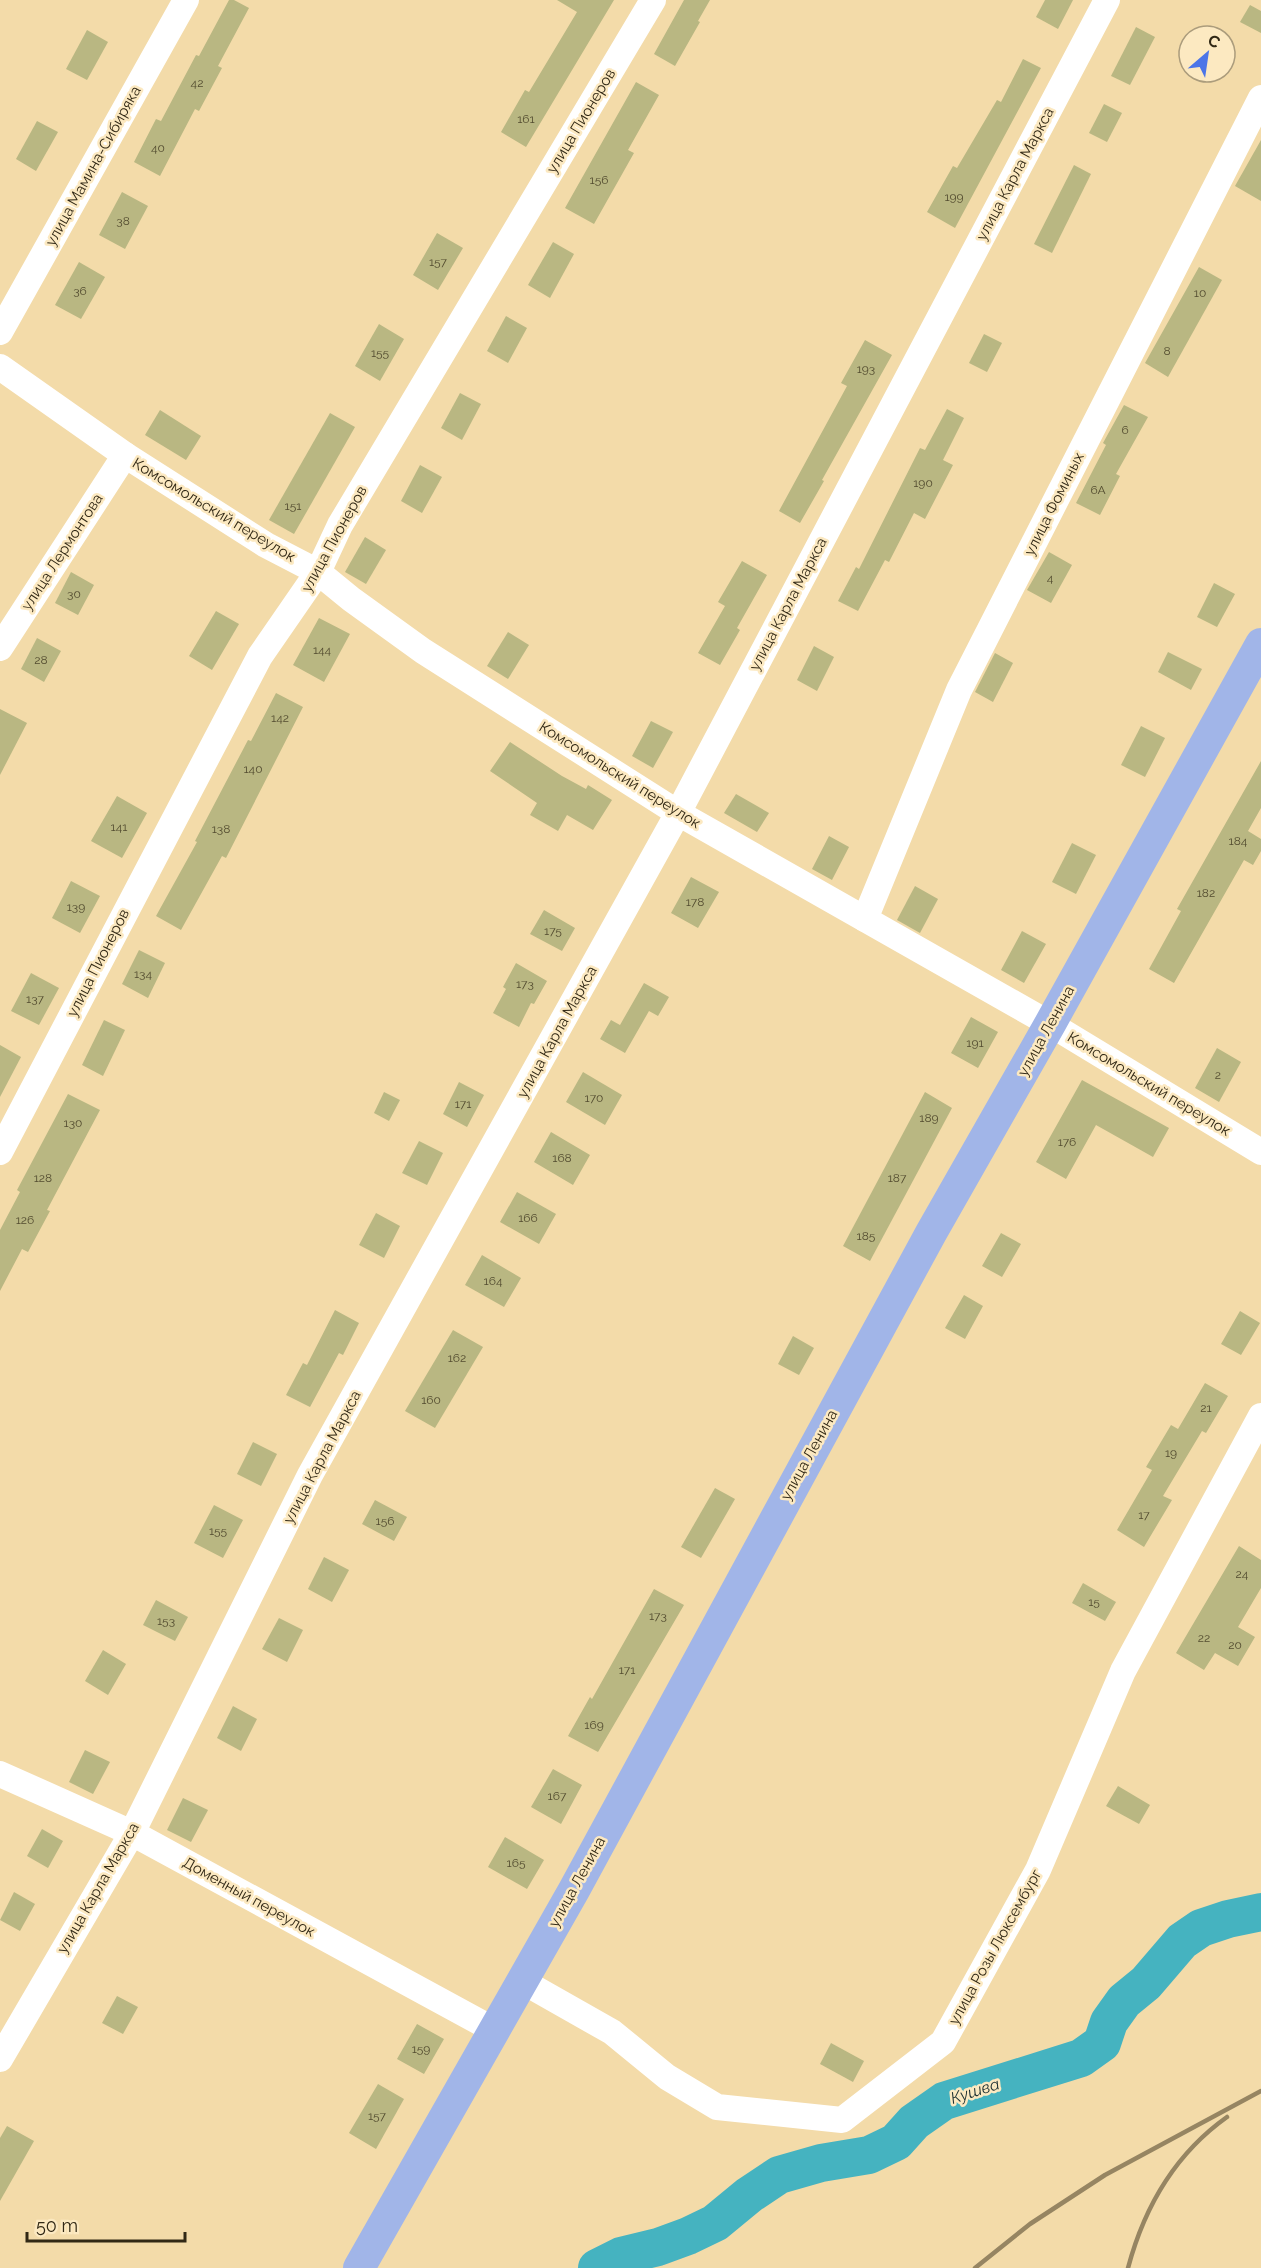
<svg xmlns="http://www.w3.org/2000/svg" width="1261" height="2268" font-family="Raleway,sans-serif">
<style>
.lines{fill:none;stroke-linecap:round;stroke-linejoin:round}
.river{stroke:#45b3c0;stroke-width:38}
.building{fill:#b9b782}
.minor{stroke:#fff;stroke-width:26}
.major{stroke:#a1b5e8;stroke-width:32}
.rail{stroke:#968562;stroke-width:4.5}
.labels{text-anchor:middle;dominant-baseline:central;stroke-width:5;stroke-linejoin:round;paint-order:stroke}
.number-label{font-size:12px;fill:#534c30}
.street-label{font-size:15px;fill:#312815;stroke:#fce9c1}
.water-label{font-size:16px;font-style:italic;fill:#1b2e31;stroke:#fce9c1}
</style>
<rect width="100%" height="100%" fill="#f3dba9"/>
<g class="lines">
<polyline class="river" points="597,2268 621,2256 658,2247 688,2236 715,2223 749,2195 779,2175 821,2163 869,2155 896,2142 914,2122 944,2101 1081,2058 1102,2043 1109,2022 1124,2001 1146,1983 1182,1941 1201,1928 1228,1919 1261,1912"/>
</g>
<g class="building">
<polygon points="229,0 234,0 249,8 218,66 222,68 199,111 195,109 160,176 134,162 156,119 161,121 196,55 199,56"/>
<polygon points="557,0 614,0 526,147 501,132 525,90 529,92 577,12"/>
<polygon points="684,0 710,0 698,21 700,22 675,66 654,54"/>
<polygon points="1045,0 1073,0 1058,29 1036,17"/>
<polygon points="1250,5 1261,11 1261,33 1240,22"/>
<polygon points="1136,27 1155,37 1130,85 1111,76"/>
<polygon points="87,30 108,42 87,80 66,69"/>
<polygon points="1023,59 1041,68 955,228 927,212 953,166 957,168 997,100 1001,102"/>
<polygon points="636,82 659,95 628,150 634,153 594,224 565,208"/>
<polygon points="1104,104 1122,113 1107,142 1089,133"/>
<polygon points="37,121 58,132 36,171 16,159"/>
<polygon points="1261,140 1261,201 1235,186"/>
<polygon points="1074,165 1091,174 1052,253 1034,244"/>
<polygon points="122,192 148,206 125,249 99,235"/>
<polygon points="437,233 463,248 438,290 413,275"/>
<polygon points="553,242 574,254 550,298 528,285"/>
<polygon points="79,262 105,277 81,319 55,305"/>
<polygon points="1199,267 1222,280 1168,377 1145,363"/>
<polygon points="506,316 527,328 508,363 487,351"/>
<polygon points="379,324 404,339 380,381 355,366"/>
<polygon points="984,334 1002,343 987,372 969,363"/>
<polygon points="865,340 892,355 822,480 824,481 800,523 779,511 847,386 841,383"/>
<polygon points="460,393 481,404 462,440 441,428"/>
<polygon points="1124,405 1148,417 1116,474 1120,476 1100,515 1076,503 1106,445 1103,443"/>
<polygon points="947,409 964,418 943,460 953,465 925,519 914,513 889,562 885,560 858,611 838,601 856,567 859,569 920,448 925,450"/>
<polygon points="160,410 201,436 186,460 145,435"/>
<polygon points="330,413 355,427 294,534 269,520"/>
<polygon points="420,465 442,477 422,513 401,501"/>
<polygon points="365,537 386,550 366,584 345,572"/>
<polygon points="1049,552 1072,565 1051,603 1027,590"/>
<polygon points="742,561 767,575 737,628 740,630 720,665 698,653 725,606 718,602"/>
<polygon points="71,572 94,585 78,615 55,603"/>
<polygon points="1214,583 1235,594 1217,627 1197,617"/>
<polygon points="216,611 239,624 212,670 189,656"/>
<polygon points="319,618 350,634 324,682 293,665"/>
<polygon points="508,632 529,645 508,679 487,666"/>
<polygon points="37,638 61,651 44,682 21,669"/>
<polygon points="814,646 834,657 817,691 797,680"/>
<polygon points="1168,652 1202,669 1191,690 1158,672"/>
<polygon points="995,653 1013,663 993,702 975,692"/>
<polygon points="276,693 303,707 226,858 222,856 181,930 156,916 197,842 195,841 248,740 251,741"/>
<polygon points="0,709 27,723 0,775"/>
<polygon points="651,721 673,732 653,768 632,756"/>
<polygon points="1141,726 1165,738 1145,777 1121,765"/>
<polygon points="510,742 562,776 586,789 588,785 612,800 593,830 567,815 558,831 530,815 537,803 490,771"/>
<polygon points="1261,761 1261,808 1248,831 1261,839 1261,851 1253,865 1244,860 1174,983 1149,969 1181,911 1177,909"/>
<polygon points="736,794 769,813 757,832 724,813"/>
<polygon points="117,796 147,813 122,858 91,841"/>
<polygon points="829,836 849,847 832,880 812,869"/>
<polygon points="1072,843 1096,855 1076,894 1052,882"/>
<polygon points="691,877 719,892 698,928 671,913"/>
<polygon points="71,881 100,896 80,933 52,918"/>
<polygon points="915,886 938,899 920,933 897,920"/>
<polygon points="544,910 575,928 562,951 530,934"/>
<polygon points="1022,931 1046,944 1024,983 1001,970"/>
<polygon points="139,950 165,963 148,998 122,984"/>
<polygon points="516,963 547,981 534,1004 531,1003 519,1027 493,1013 506,989 503,987"/>
<polygon points="31,973 59,988 39,1025 11,1011"/>
<polygon points="644,983 669,997 658,1016 649,1011 625,1053 600,1039 611,1020 620,1025"/>
<polygon points="971,1017 998,1032 978,1068 951,1053"/>
<polygon points="104,1020 125,1030 103,1076 82,1065"/>
<polygon points="0,1045 21,1057 0,1097"/>
<polygon points="1217,1048 1241,1062 1219,1102 1195,1088"/>
<polygon points="583,1072 622,1095 605,1125 566,1102"/>
<polygon points="1082,1080 1169,1128 1153,1157 1096,1125 1066,1179 1036,1162"/>
<polygon points="459,1082 484,1095 467,1127 443,1114"/>
<polygon points="384,1092 400,1100 389,1121 374,1113"/>
<polygon points="925,1092 952,1108 870,1261 843,1246"/>
<polygon points="68,1094 100,1110 47,1210 50,1211 28,1252 22,1249 0,1291 0,1230 20,1192 17,1190"/>
<polygon points="551,1132 590,1155 573,1185 534,1162"/>
<polygon points="419,1141 443,1153 427,1185 402,1173"/>
<polygon points="517,1192 556,1214 539,1244 500,1222"/>
<polygon points="376,1213 400,1226 384,1258 359,1245"/>
<polygon points="1001,1233 1021,1244 1002,1277 982,1266"/>
<polygon points="482,1255 521,1278 504,1307 465,1285"/>
<polygon points="964,1295 983,1306 965,1339 945,1328"/>
<polygon points="335,1310 359,1323 343,1355 339,1353 310,1407 286,1395 303,1363 307,1365"/>
<polygon points="1240,1311 1260,1323 1241,1355 1221,1344"/>
<polygon points="453,1330 483,1347 435,1428 405,1411"/>
<polygon points="793,1336 814,1348 799,1375 778,1364"/>
<polygon points="1205,1383 1228,1396 1206,1433 1202,1431 1163,1496 1172,1500 1144,1547 1117,1530 1152,1470 1146,1467 1171,1425 1178,1429"/>
<polygon points="253,1442 277,1454 261,1486 237,1474"/>
<polygon points="715,1488 735,1499 701,1558 681,1547"/>
<polygon points="375,1500 407,1517 394,1541 362,1524"/>
<polygon points="214,1505 243,1520 223,1558 194,1543"/>
<polygon points="1239,1546 1261,1560 1261,1588 1238,1627 1255,1637 1238,1666 1215,1653 1204,1670 1176,1653"/>
<polygon points="324,1557 349,1570 332,1602 308,1589"/>
<polygon points="1083,1583 1116,1602 1105,1621 1072,1603"/>
<polygon points="654,1589 684,1605 598,1752 568,1736 590,1697 592,1699"/>
<polygon points="156,1600 188,1617 175,1641 143,1625"/>
<polygon points="279,1618 303,1630 287,1662 262,1649"/>
<polygon points="103,1650 126,1664 108,1695 85,1681"/>
<polygon points="233,1706 257,1719 241,1751 217,1738"/>
<polygon points="85,1750 110,1762 93,1794 69,1782"/>
<polygon points="553,1769 582,1785 561,1824 531,1807"/>
<polygon points="1118,1786 1150,1805 1139,1824 1106,1806"/>
<polygon points="183,1798 208,1810 191,1842 167,1830"/>
<polygon points="42,1829 63,1841 48,1868 27,1856"/>
<polygon points="505,1837 544,1860 527,1889 488,1867"/>
<polygon points="14,1892 35,1904 20,1931 0,1920"/>
<polygon points="117,1996 138,2007 123,2034 102,2023"/>
<polygon points="417,2024 444,2039 424,2074 397,2059"/>
<polygon points="831,2043 864,2061 853,2082 820,2064"/>
<polygon points="378,2084 404,2099 376,2149 349,2133"/>
<polygon points="7,2126 34,2141 0,2201 0,2138"/>
</g>
<g class="lines">
<g class="minor">
<polyline points="0,332 186,0"/>
<polyline points="0,367 125,455 266,545 318,572 351,599 423,651 678,813 1050,1024 1261,1152"/>
<polyline points="0,648 125,455"/>
<polyline points="865,919 959,690 1261,98"/>
<polyline points="0,1152 260,656 318,572 340,525 653,0"/>
<polyline points="0,1774 132,1833 494,2030"/>
<polyline points="522,1981 612,2032 667,2077 717,2107 842,2120 943,2042 1038,1870 1123,1671 1261,1416"/>
<polyline points="0,2059 132,1833 310,1475 678,813 1107,0"/>
</g>
<polyline class="major" points="359,2268 574,1890 931,1233 1050,1024 1261,644"/>
<g class="rail">
<polyline points="975,2268 1030,2224 1105,2175 1261,2091"/>
<path d="M1128 2268C1144 2208 1175 2154 1227 2117"/>
</g>
</g>
<g class="labels">
<g class="number-label">
<text x="197" y="83">42</text>
<text x="526" y="119">161</text>
<text x="158" y="148">40</text>
<text x="599" y="180">156</text>
<text x="954" y="197">199</text>
<text x="123" y="221">38</text>
<text x="438" y="262">157</text>
<text x="80" y="291">36</text>
<text x="1200" y="293">10</text>
<text x="1167" y="351">8</text>
<text x="380" y="353">155</text>
<text x="866" y="369">193</text>
<text x="1125" y="430">6</text>
<text x="923" y="483">190</text>
<text x="1098" y="490">6А</text>
<text x="293" y="506">151</text>
<text x="1050" y="578">4</text>
<text x="74" y="594">30</text>
<text x="322" y="650">144</text>
<text x="41" y="660">28</text>
<text x="280" y="718">142</text>
<text x="253" y="769">140</text>
<text x="119" y="827">141</text>
<text x="221" y="829">138</text>
<text x="1238" y="841">184</text>
<text x="1206" y="893">182</text>
<text x="695" y="902">178</text>
<text x="76" y="907">139</text>
<text x="553" y="931">175</text>
<text x="143" y="974">134</text>
<text x="525" y="984">173</text>
<text x="35" y="999">137</text>
<text x="975" y="1043">191</text>
<text x="1218" y="1075">2</text>
<text x="594" y="1098">170</text>
<text x="463" y="1104">171</text>
<text x="929" y="1118">189</text>
<text x="73" y="1123">130</text>
<text x="1067" y="1142">176</text>
<text x="562" y="1158">168</text>
<text x="43" y="1178">128</text>
<text x="897" y="1178">187</text>
<text x="528" y="1218">166</text>
<text x="25" y="1220">126</text>
<text x="866" y="1236">185</text>
<text x="493" y="1281">164</text>
<text x="457" y="1358">162</text>
<text x="431" y="1400">160</text>
<text x="1206" y="1408">21</text>
<text x="1171" y="1453">19</text>
<text x="1144" y="1515">17</text>
<text x="385" y="1521">156</text>
<text x="218" y="1531">155</text>
<text x="1242" y="1574">24</text>
<text x="1094" y="1602">15</text>
<text x="658" y="1616">173</text>
<text x="166" y="1621">153</text>
<text x="1204" y="1638">22</text>
<text x="1235" y="1645">20</text>
<text x="627" y="1670">171</text>
<text x="594" y="1725">169</text>
<text x="557" y="1796">167</text>
<text x="516" y="1863">165</text>
<text x="421" y="2049">159</text>
<text x="377" y="2116">157</text>
</g>
<g class="street-label">
<text transform="translate(581 121) rotate(-59)">улица Пионеров</text>
<text transform="translate(93 166) rotate(-61)">улица Мамина-Сибиряка</text>
<text transform="translate(1015 174) rotate(-62)">улица Карла Маркса</text>
<text transform="translate(1054 504) rotate(-63)">улица Фоминых</text>
<text transform="translate(214 510) rotate(31)">Комсомольский переулок</text>
<text transform="translate(334 539) rotate(-61)">улица Пионеров</text>
<text transform="translate(62 552) rotate(-57)">улица Лермонтова</text>
<text transform="translate(788 604) rotate(-62)">улица Карла Маркса</text>
<text transform="translate(620 775) rotate(32)">Комсомольский переулок</text>
<text transform="translate(98 963) rotate(-63)">улица Пионеров</text>
<text transform="translate(1046 1031) rotate(-61)">улица Ленина</text>
<text transform="translate(557 1032) rotate(-61)">улица Карла Маркса</text>
<text transform="translate(1149 1084) rotate(31)">Комсомольский переулок</text>
<text transform="translate(809 1455) rotate(-61)">улица Ленина</text>
<text transform="translate(322 1457) rotate(-62)">улица Карла Маркса</text>
<text transform="translate(577 1882) rotate(-61)">улица Ленина</text>
<text transform="translate(98 1888) rotate(-60)">улица Карла Маркса</text>
<text transform="translate(249 1897) rotate(29)">Доменный переулок</text>
<text transform="translate(995 1947) rotate(-61)">улица Розы Люксембург</text>
</g>
<g class="water-label">
<text transform="translate(975 2091) rotate(-18)">Кушва</text>
</g>
</g>
<g transform="translate(1207 54) rotate(29)"><circle r="28" fill="#fce9c1" stroke="#ab9c7c" stroke-width="1.5"/>
<path d="M0-4.5L10 22L0 15L-10 22Z" fill="#4c75e8"/>
<text y="-9" font-size="16" font-weight="bold" text-anchor="middle" fill="#312815">С</text>
</g>
<path d="M27 2232v9h158v-9" fill="none" stroke="#312815" stroke-width="3"/>
<text x="36" y="2232" font-size="18" fill="#312815" stroke="#fce9c1" stroke-width="4.5" paint-order="stroke">50 m</text>
</svg>
